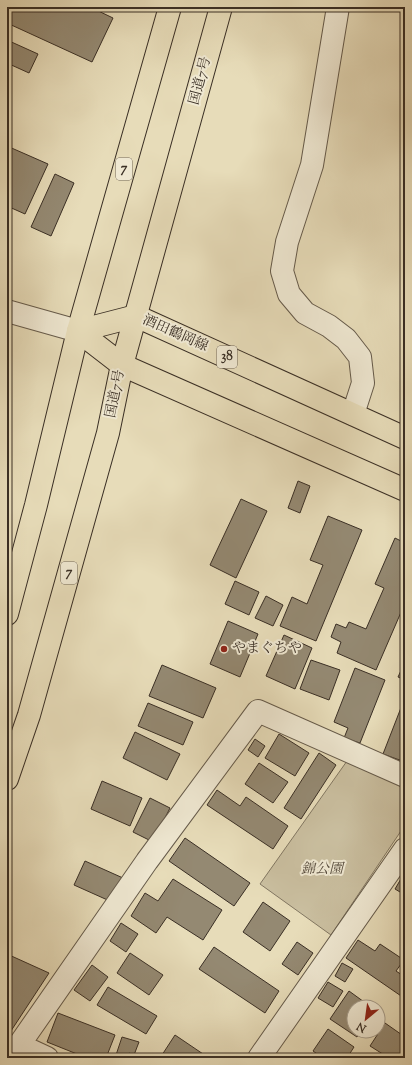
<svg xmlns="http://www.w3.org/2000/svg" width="412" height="1065" font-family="'Sorts Mill Goudy','Noto Serif JP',serif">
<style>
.green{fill:#cabfa0;stroke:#827762}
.building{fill:#948972;stroke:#3a2f25}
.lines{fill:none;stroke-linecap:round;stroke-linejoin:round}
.minor-casing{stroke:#655a4a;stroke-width:24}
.tertiary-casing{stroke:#655a4a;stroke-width:24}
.primary-casing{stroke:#3a2f25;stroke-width:24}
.trunk-casing{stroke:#3a2f25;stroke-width:24}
.minor{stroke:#efe8d2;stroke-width:22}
.tertiary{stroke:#efe8d2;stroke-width:22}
.primary{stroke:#e7dcb9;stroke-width:22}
.trunk{stroke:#e7dcb9;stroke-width:22}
.poi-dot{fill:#8f2418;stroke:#efe8d2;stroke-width:1.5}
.labels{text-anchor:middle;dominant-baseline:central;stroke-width:4;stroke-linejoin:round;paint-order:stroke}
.shield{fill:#efe8d2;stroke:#706659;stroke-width:1}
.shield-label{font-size:13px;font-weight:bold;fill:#3a2f25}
.street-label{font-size:14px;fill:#3a2f25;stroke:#efe8d2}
.poi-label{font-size:14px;fill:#3a2f25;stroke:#efe8d2;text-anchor:start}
.park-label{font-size:14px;font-style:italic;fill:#574c3e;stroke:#efe8d2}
</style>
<rect width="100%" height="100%" fill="#e7dcb9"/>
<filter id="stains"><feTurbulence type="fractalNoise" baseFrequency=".005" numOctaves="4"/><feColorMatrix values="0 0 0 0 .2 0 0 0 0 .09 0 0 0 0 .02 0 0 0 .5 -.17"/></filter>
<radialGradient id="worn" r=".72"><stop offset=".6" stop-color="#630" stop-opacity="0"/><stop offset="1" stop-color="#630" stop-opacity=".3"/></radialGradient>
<polygon class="green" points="347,761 405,786 405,825 331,935 260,884"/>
<g class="building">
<polygon points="7,7 90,7 113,18 92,62 7,23"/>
<polygon points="7,40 38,54 29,73 7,63"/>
<polygon points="7,146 48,164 25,214 7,206"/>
<polygon points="55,174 74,183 51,236 31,227"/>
<polygon points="298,481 310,486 300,513 288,508"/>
<polygon points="241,499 267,511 236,578 210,565"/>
<polygon points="328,516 362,530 316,641 280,626 292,597 307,604 323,565 310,560"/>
<polygon points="395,538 405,543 405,603 376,670 337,653 341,642 331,637 336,624 346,628 349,622 366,629 384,588 375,584"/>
<polygon points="235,581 259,592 249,615 225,604"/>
<polygon points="266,596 283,605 273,626 255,618"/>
<polygon points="228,621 258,634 240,677 210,664"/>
<polygon points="284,635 312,648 295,689 266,676"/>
<polygon points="311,660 340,670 329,700 300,689"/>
<polygon points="405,662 405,680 398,677"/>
<polygon points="162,665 216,688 203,718 149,696"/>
<polygon points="355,668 385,680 360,743 344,738 348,728 334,722"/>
<polygon points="404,700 405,701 405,762 383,754"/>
<polygon points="148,703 193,722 183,745 138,726"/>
<polygon points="135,732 180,754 167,780 123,758"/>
<polygon points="279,734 309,753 295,776 265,758"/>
<polygon points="255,739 265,746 258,757 248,750"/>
<polygon points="319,753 336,765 301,819 284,808"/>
<polygon points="259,763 288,782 273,803 245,784"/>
<polygon points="102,781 142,798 130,826 91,809"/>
<polygon points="217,790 240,806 246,797 288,826 273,849 207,805"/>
<polygon points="150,798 170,808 153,842 133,832"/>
<polygon points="185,838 250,883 234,906 169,861"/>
<polygon points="85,861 123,878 112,902 74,885"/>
<polygon points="405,872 405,895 395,889"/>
<polygon points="173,879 222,910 203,940 167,917 156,933 131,916 145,893 158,901"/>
<polygon points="263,902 290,921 270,951 243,932"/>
<polygon points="121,923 138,934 126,952 110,941"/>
<polygon points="358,940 375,951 380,944 404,960 396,971 405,977 405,996 404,998 346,958"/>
<polygon points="297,942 313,953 298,975 282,964"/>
<polygon points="214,947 279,991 265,1013 199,969"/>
<polygon points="130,953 163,975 149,995 117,973"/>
<polygon points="7,954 49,973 7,1037"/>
<polygon points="342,963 353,969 345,982 335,976"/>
<polygon points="92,965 108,977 90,1001 74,990"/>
<polygon points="328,982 343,991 333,1007 318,998"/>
<polygon points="108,987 157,1016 146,1034 97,1005"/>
<polygon points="349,991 371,1007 354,1007 354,1031 361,1031 357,1037 330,1019"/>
<polygon points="58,1013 115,1035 106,1058 87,1058 47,1042"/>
<polygon points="385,1023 405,1037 405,1058 389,1058 370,1046"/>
<polygon points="328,1029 354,1047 347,1058 323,1058 313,1051"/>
<polygon points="175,1035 209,1058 160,1058"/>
<polygon points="122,1037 139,1042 134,1055 129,1053 128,1058 115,1058"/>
</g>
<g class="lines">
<defs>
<g id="minor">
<polyline points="338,7 312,165 287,242 282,271 289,294 305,313 329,326 346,339 360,357 363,383 353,414"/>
<polyline points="47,1058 19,1045 147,861 258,711 405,776"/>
<polyline points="259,1058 405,849"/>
</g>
<polyline id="tertiary" points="7,311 78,331"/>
<g id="primary">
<polyline points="78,331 122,365 405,490"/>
<polyline points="78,331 136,316 405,438"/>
</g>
<g id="trunk">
<polyline points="7,614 36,505 78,331 170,7"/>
<polyline points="7,779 29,715 108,433 122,365 221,7"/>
</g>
</defs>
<use href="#minor" class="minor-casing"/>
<use href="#tertiary" class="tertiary-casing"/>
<use href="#primary" class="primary-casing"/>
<use href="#trunk" class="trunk-casing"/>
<use href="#minor" class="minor"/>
<use href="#tertiary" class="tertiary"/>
<use href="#primary" class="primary"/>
<use href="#trunk" class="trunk"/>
</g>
<circle class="poi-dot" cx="224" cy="649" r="4"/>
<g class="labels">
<g class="shield">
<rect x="116" y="158" width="16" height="22" rx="3"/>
<rect x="217" y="346" width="20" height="22" rx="3"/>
<rect x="61" y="562" width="16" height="22" rx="3"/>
</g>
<g class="shield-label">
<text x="124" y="169">7</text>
<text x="227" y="357">38</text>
<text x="69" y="573">7</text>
</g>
<g class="street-label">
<text transform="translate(201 81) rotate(-75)">国道7号</text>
<text transform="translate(175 334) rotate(24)">酒田鶴岡線</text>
<text transform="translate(116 394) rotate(-79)">国道7号</text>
</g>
<g class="poi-label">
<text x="232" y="649">やまぐちや</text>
</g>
<g class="park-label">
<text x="322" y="870">錦公園</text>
</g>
</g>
<rect width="412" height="1065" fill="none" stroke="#e7dcb9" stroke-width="24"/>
<rect x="8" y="8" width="396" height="1049" fill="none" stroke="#3a2f25" stroke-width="2"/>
<rect x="12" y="12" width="388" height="1041" fill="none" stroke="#3a2f25"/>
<g transform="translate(366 1019) rotate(209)"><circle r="19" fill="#efe8d2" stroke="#a79e8d"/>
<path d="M0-3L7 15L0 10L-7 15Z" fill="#8f2418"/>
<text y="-6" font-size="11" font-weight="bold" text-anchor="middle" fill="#3a2f25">N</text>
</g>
<rect width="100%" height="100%" filter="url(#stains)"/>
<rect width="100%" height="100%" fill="url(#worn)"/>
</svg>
